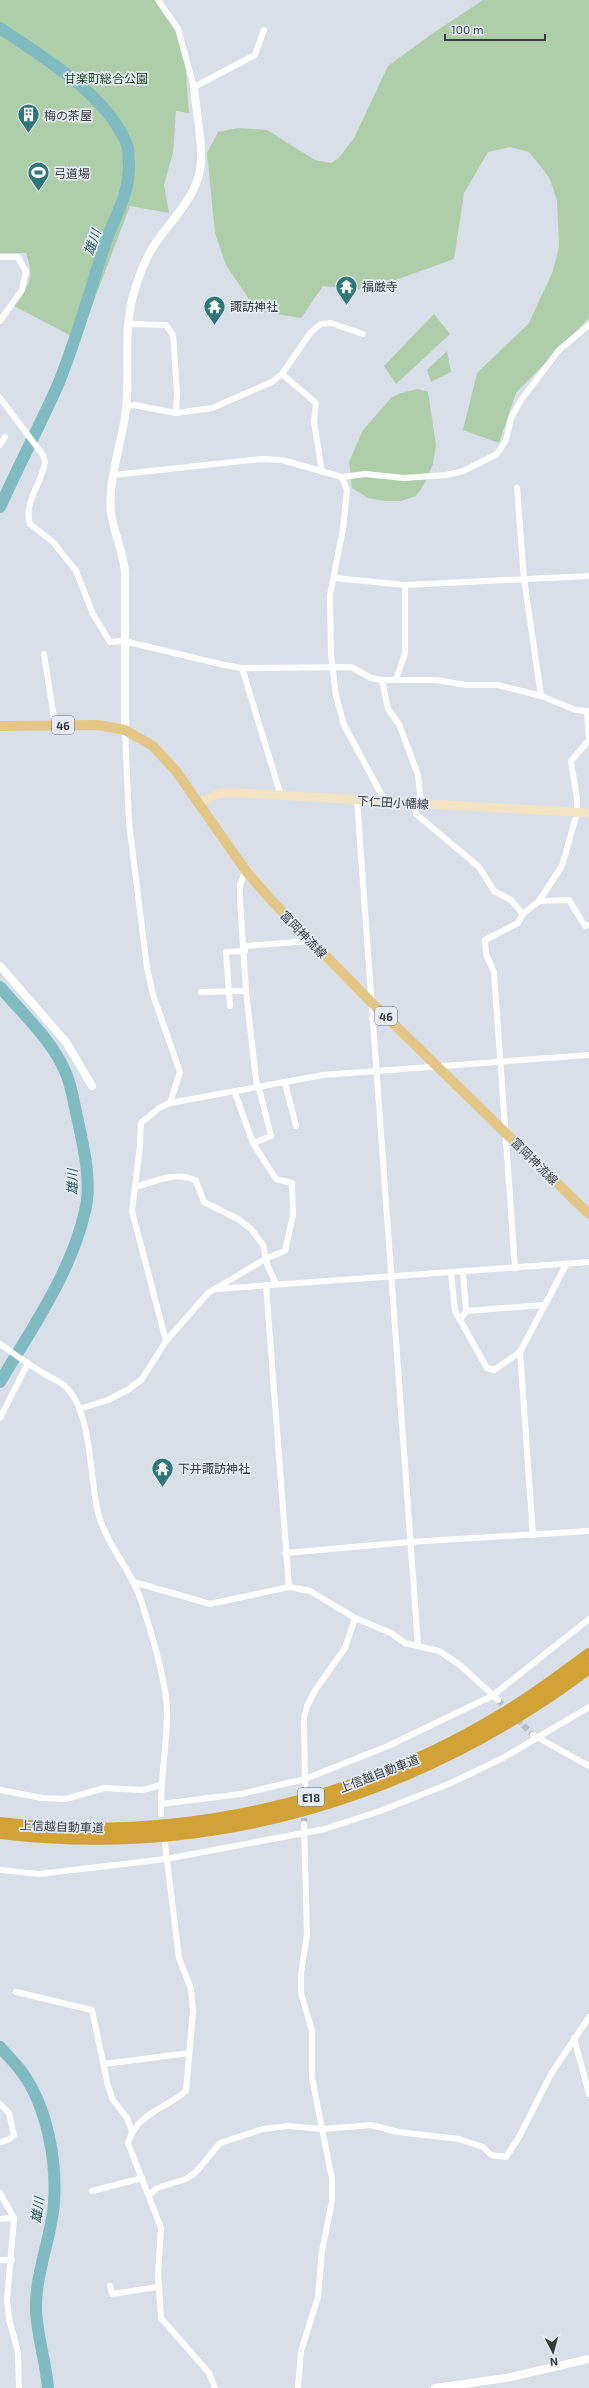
<svg xmlns="http://www.w3.org/2000/svg" width="589" height="2388" font-family="'Exo 2','Noto Sans JP',sans-serif">
<style>
.green{fill:#aeceaa}
.lines{fill:none;stroke-linecap:round;stroke-linejoin:round}
.river{stroke:#7fbbc1;stroke-width:12}
.minor-tunnel{stroke:#b8bec6;stroke-width:6;stroke-dasharray:6 3;stroke-linecap:butt}
.minor{stroke:#fff;stroke-width:6}
.tertiary{stroke:#fff;stroke-width:8}
.secondary{stroke:#f2e3c3;stroke-width:9}
.primary{stroke:#e4c786;stroke-width:10}
.motorway{stroke:#d2a236;stroke-width:12}
.labels{text-anchor:middle;dominant-baseline:central;stroke-width:3.5;stroke-linejoin:round;paint-order:stroke}
.shield{fill:#e5ecf5;stroke:#6b6f74;stroke-width:1}
.shield-label{font-size:11px;font-weight:bold;fill:#373a3d}
.park-label{font-size:12px;fill:#113f0e;stroke:#e5ecf5}
.poi-label{font-size:12px;fill:#373a3d;stroke:#e5ecf5;text-anchor:start}
.street-label{font-size:12px;fill:#373a3d;stroke:#e5ecf5}
.water-label{font-size:13px;font-style:italic;fill:#24575c;stroke:#e5ecf5}
</style>
<rect width="100%" height="100%" fill="#d8dfe8"/>
<g class="green">
<path d="M0 0H156L176 30 185 61 189 113 176 111 173 153 164 185 169 213 130 206 79 340 12 305C30 284 35 280 26 253H0Z"/>
<polygon points="483,0 589,0 589,318 516,393 499,443 463,430 477,373 529,323 553,271 559,247 557,200 549,177 529,152 510,147 488,152 464,193 454,259 368,290 323,286 301,318 257,311 226,265 215,233 207,153 218,132 238,128 267,130 315,160 331,163 338,159 354,138 388,66 433,33"/>
<polygon points="434,314 450,334 396,384 384,366"/>
<polygon points="447,351 451,372 431,382 427,370"/>
<polygon points="418,389 428,392 436,445 433,464 425,483 416,496 401,501 385,501 368,498 352,488 349,462 363,430 391,398 401,393"/>
</g>
<g class="lines">
<g class="river">
<path d="M0 28C44 58 110 96 128 148 129 153 128 159 129 163 130 193 116 214 106 241 90 290 77 339 57 387 39 427 18 467 0 507"/>
<path d="M0 987C22 1013 51 1039 65 1071 72 1086 74 1105 78 1121 84 1149 92 1183 85 1211 71 1273 32 1328 0 1382"/>
<path d="M0 2047C7 2055 15 2063 22 2072 47 2107 57 2160 54 2203 51 2239 35 2274 36 2310 37 2336 46 2362 48 2388"/>
</g>
<g class="minor-tunnel">
<polyline points="498,1700 533,1735"/>
<polyline points="304,1824 305,1785"/>
</g>
<g class="minor">
<polyline points="158,0 178,29 194,87 255,55 264,30"/>
<polyline points="0,257 18,257 26,272 22,290 0,321"/>
<polyline points="128,324 166,325 173,335 177,393 176,413"/>
<polyline points="282,374 316,403 314,422 322,472"/>
<path d="M0 398 43 455 45 462C43 481 23 503 30 524L53 542 76 571 93 614 110 642 124 641 220 664 242 668 351 667 371 678 382 680H436L466 685H498L541 696 576 710 589 711"/>
<polyline points="126,406 134,405 176,413 212,408 272,382 282,374 311,332 321,324 331,323 363,334"/>
<polyline points="0,445 5,437"/>
<polyline points="114,475 261,459 282,460 342,477 365,474 404,478 446,475 463,471 497,454 506,440 511,418 521,400 559,350 589,325"/>
<polyline points="342,477 347,490 343,529 330,595 331,654 336,696 344,725 385,801"/>
<polyline points="517,488 524,579 541,696"/>
<polyline points="335,578 405,585 589,576"/>
<polyline points="44,654 55,725"/>
<polyline points="242,668 281,796"/>
<polyline points="382,680 388,709 399,724 418,775 421,804"/>
<polyline points="396,680 405,653 405,585"/>
<polyline points="125,730 129,822 147,968 153,995 180,1072 170,1103"/>
<polyline points="357,800 418,1646"/>
<polyline points="413,803 416,814 479,867 494,891 511,900 523,914"/>
<polyline points="246,871 240,884 240,899 246,991 257,1088"/>
<polyline points="539,901 569,900 585,926 589,925"/>
<polyline points="245,946 310,941"/>
<polyline points="201,992 246,991"/>
<polyline points="230,1006 226,952 245,951"/>
<polyline points="285,1083 296,1126"/>
<polyline points="253,1143 271,1136 259,1088"/>
<path d="M135 1187C155 1182 176 1170 196 1181L204 1202 238 1219 251 1229 263 1245 267 1264 276 1284"/>
<polyline points="515,1268 494,972 486,954 485,940 518,923 523,914 539,901 562,866 577,813 577,799 571,761 589,740 587,712"/>
<polyline points="463,1272 466,1311"/>
<polyline points="451,1273 455,1311 487,1368 494,1370 520,1352 566,1265"/>
<polyline points="266,1285 289,1587"/>
<polyline points="217,1289 589,1262"/>
<polyline points="460,1320 466,1311 544,1305"/>
<polyline points="166,1341 132,1211 140,1146 141,1123 159,1108 170,1103 323,1075 589,1055"/>
<path d="M0 1344C13 1353 26 1363 40 1371 51 1379 63 1381 71 1393 93 1423 89 1481 99 1516 108 1547 131 1570 141 1600 150 1628 167 1684 167 1712 167 1746 160 1780 161 1814"/>
<polyline points="520,1352 533,1535"/>
<polyline points="79,1409 108,1400 129,1389 142,1379 166,1341 208,1293 267,1258 285,1251 293,1215 292,1183 276,1179 253,1143 235,1093"/>
<polyline points="0,1418 28,1363"/>
<polyline points="285,1553 410,1542 589,1531"/>
<polyline points="134,1582 210,1604 289,1587 310,1591 355,1618 391,1633 405,1643 439,1651 460,1665 498,1700"/>
<polyline points="533,1735 589,1766"/>
<polyline points="305,1785 304,1718 307,1706 316,1689 345,1648 355,1618"/>
<polyline points="0,1790 42,1798 66,1799 104,1788 142,1790 161,1785"/>
<polyline points="161,1804 241,1794 305,1779 388,1746 492,1696 589,1619"/>
<path d="M165 1844 179 1958 191 1989 193 2011 186 2091C165 2109 137 2113 128 2143L161 2228 158 2274 161 2318 209 2373 215 2388"/>
<polyline points="0,1870 39,1874 166,1859 325,1829 380,1811 451,1783 503,1758 589,1707"/>
<polyline points="16,1992 92,2010 108,2086 113,2100 127,2118 132,2131"/>
<polyline points="574,2038 589,2094"/>
<polyline points="104,2064 189,2053"/>
<polyline points="0,2104 9,2113 14,2135 8,2140 0,2142"/>
<polyline points="92,2191 142,2178"/>
<polyline points="0,2193 14,2218 7,2300 9,2319 18,2352 19,2388"/>
<polyline points="149,2195 157,2188 186,2179 196,2172 220,2143 263,2129 288,2126 323,2129 371,2125 398,2132 459,2139 483,2147 491,2155 506,2157 519,2137 551,2074 589,2017"/>
<polyline points="0,2219 14,2218"/>
<polyline points="0,2260 12,2260"/>
<polyline points="110,2286 112,2294 158,2287"/>
<polyline points="298,2388 301,2351 318,2297 322,2251 332,2201 332,2179 312,2078 312,2031 301,1993 301,1973 307,1935 304,1824"/>
</g>
<g class="tertiary">
<path d="M125 730V572C123 551 114 533 111 513 107 481 123 441 126 408 130 371 123 333 133 296 138 278 145 259 155 244 170 222 192 201 199 175 205 152 196 112 194 87"/>
<polyline points="0,966 66,1042 92,1086"/>
<polyline points="435,2388 506,2378 589,2359"/>
</g>
<polyline class="secondary" points="199,803 220,793 239,793 589,813"/>
<polyline class="primary" points="0,726 98,725 125,730 153,746 176,771 246,871 272,901 371,1002 589,1214"/>
<g class="motorway">
<path d="M0 1823C171 1844 353 1805 501 1715 532 1697 560 1675 589 1654"/>
<path d="M0 1833C213 1859 419 1796 589 1668"/>
</g>
</g>
<defs>
<symbol id="building-pin" viewBox="-11 -11 22 30"><path d="M0 17L-7.5 6A9.5 9.5 0 1 1 7.5 6Z" fill="#2d7778" stroke="#e5ecf5"/><path d="M-4-6H4V6H1V3H-1V6H-4ZM-2.5-4.3h1.7v1.8h-1.7ZM.8-4.3h1.7v1.8H.8ZM-2.5-1h1.7V.8h-1.7ZM.8-1h1.7V.8H.8Z" fill="#fff"/></symbol>
<symbol id="stadium-pin" viewBox="-11 -11 22 30"><path d="M0 17L-7.5 6A9.5 9.5 0 1 1 7.5 6Z" fill="#2d7778" stroke="#e5ecf5"/><path d="M0-5a6.5 5 0 1 0 0 10a6.5 5 0 1 0 0-10ZM-3.5-1.8h7v3.6h-7Z" fill="#fff"/></symbol>
<symbol id="temple-pin" viewBox="-11 -11 22 30"><path d="M0 17L-7.5 6A9.5 9.5 0 1 1 7.5 6Z" fill="#2d7778" stroke="#e5ecf5"/><path d="M0-6L5-2H3V0L6.5 2.5H4V6H1.5V3h-3V6H-4V2.5H-6.5L-3 0V-2H-5Z" fill="#fff"/></symbol>
</defs>
<g fill-rule="evenodd">
<use href="#building-pin" x="16" y="102" width="25" height="34"/>
<use href="#stadium-pin" x="26" y="160" width="25" height="34"/>
<use href="#temple-pin" x="334" y="274" width="25" height="34"/>
<use href="#temple-pin" x="202" y="294" width="25" height="34"/>
<use href="#temple-pin" x="150" y="1456" width="25" height="34"/>
</g>
<g class="labels">
<g class="shield">
<rect x="52" y="716" width="22" height="18" rx="3"/>
<rect x="375" y="1007" width="22" height="18" rx="3"/>
<rect x="298" y="1788" width="26" height="18" rx="3"/>
</g>
<g class="shield-label">
<text x="63" y="725">46</text>
<text x="386" y="1016">46</text>
<text x="311" y="1797">E18</text>
</g>
<g class="park-label">
<text x="106" y="78">甘楽町総合公園</text>
</g>
<g class="poi-label">
<text x="44" y="115">梅の茶屋</text>
<text x="54" y="173">弓道場</text>
<text x="362" y="286">福厳寺</text>
<text x="230" y="306">諏訪神社</text>
<text x="178" y="1468">下井諏訪神社</text>
</g>
<g class="street-label">
<text transform="translate(393 802) rotate(3)">下仁田小幡線</text>
<text transform="translate(304 934) rotate(46)">富岡神流線</text>
<text transform="translate(535 1161) rotate(45)">富岡神流線</text>
<text transform="translate(379 1773) rotate(-21)">上信越自動車道</text>
<text transform="translate(62 1826) rotate(2)">上信越自動車道</text>
</g>
<g class="water-label">
<text transform="translate(92 242) rotate(-71)">雄川</text>
<text transform="translate(72 1182) rotate(-90)">雄川</text>
<text transform="translate(37 2210) rotate(-82)">雄川</text>
</g>
</g>
<g transform="translate(553 2352) rotate(174)" stroke="#e5ecf5" stroke-width="3" paint-order="stroke">
<path d="M0-3L7 15L0 10L-7 15Z" fill="#373a3d"/>
<text y="-6" font-size="11" font-weight="bold" text-anchor="middle" fill="#373a3d">N</text>
</g>
<path d="M445 34v6h100v-6" fill="none" stroke="#373a3d" stroke-width="2"/>
<text x="451" y="34" font-size="12" fill="#373a3d" stroke="#e5ecf5" stroke-width="3" paint-order="stroke">100 m</text>
</svg>
